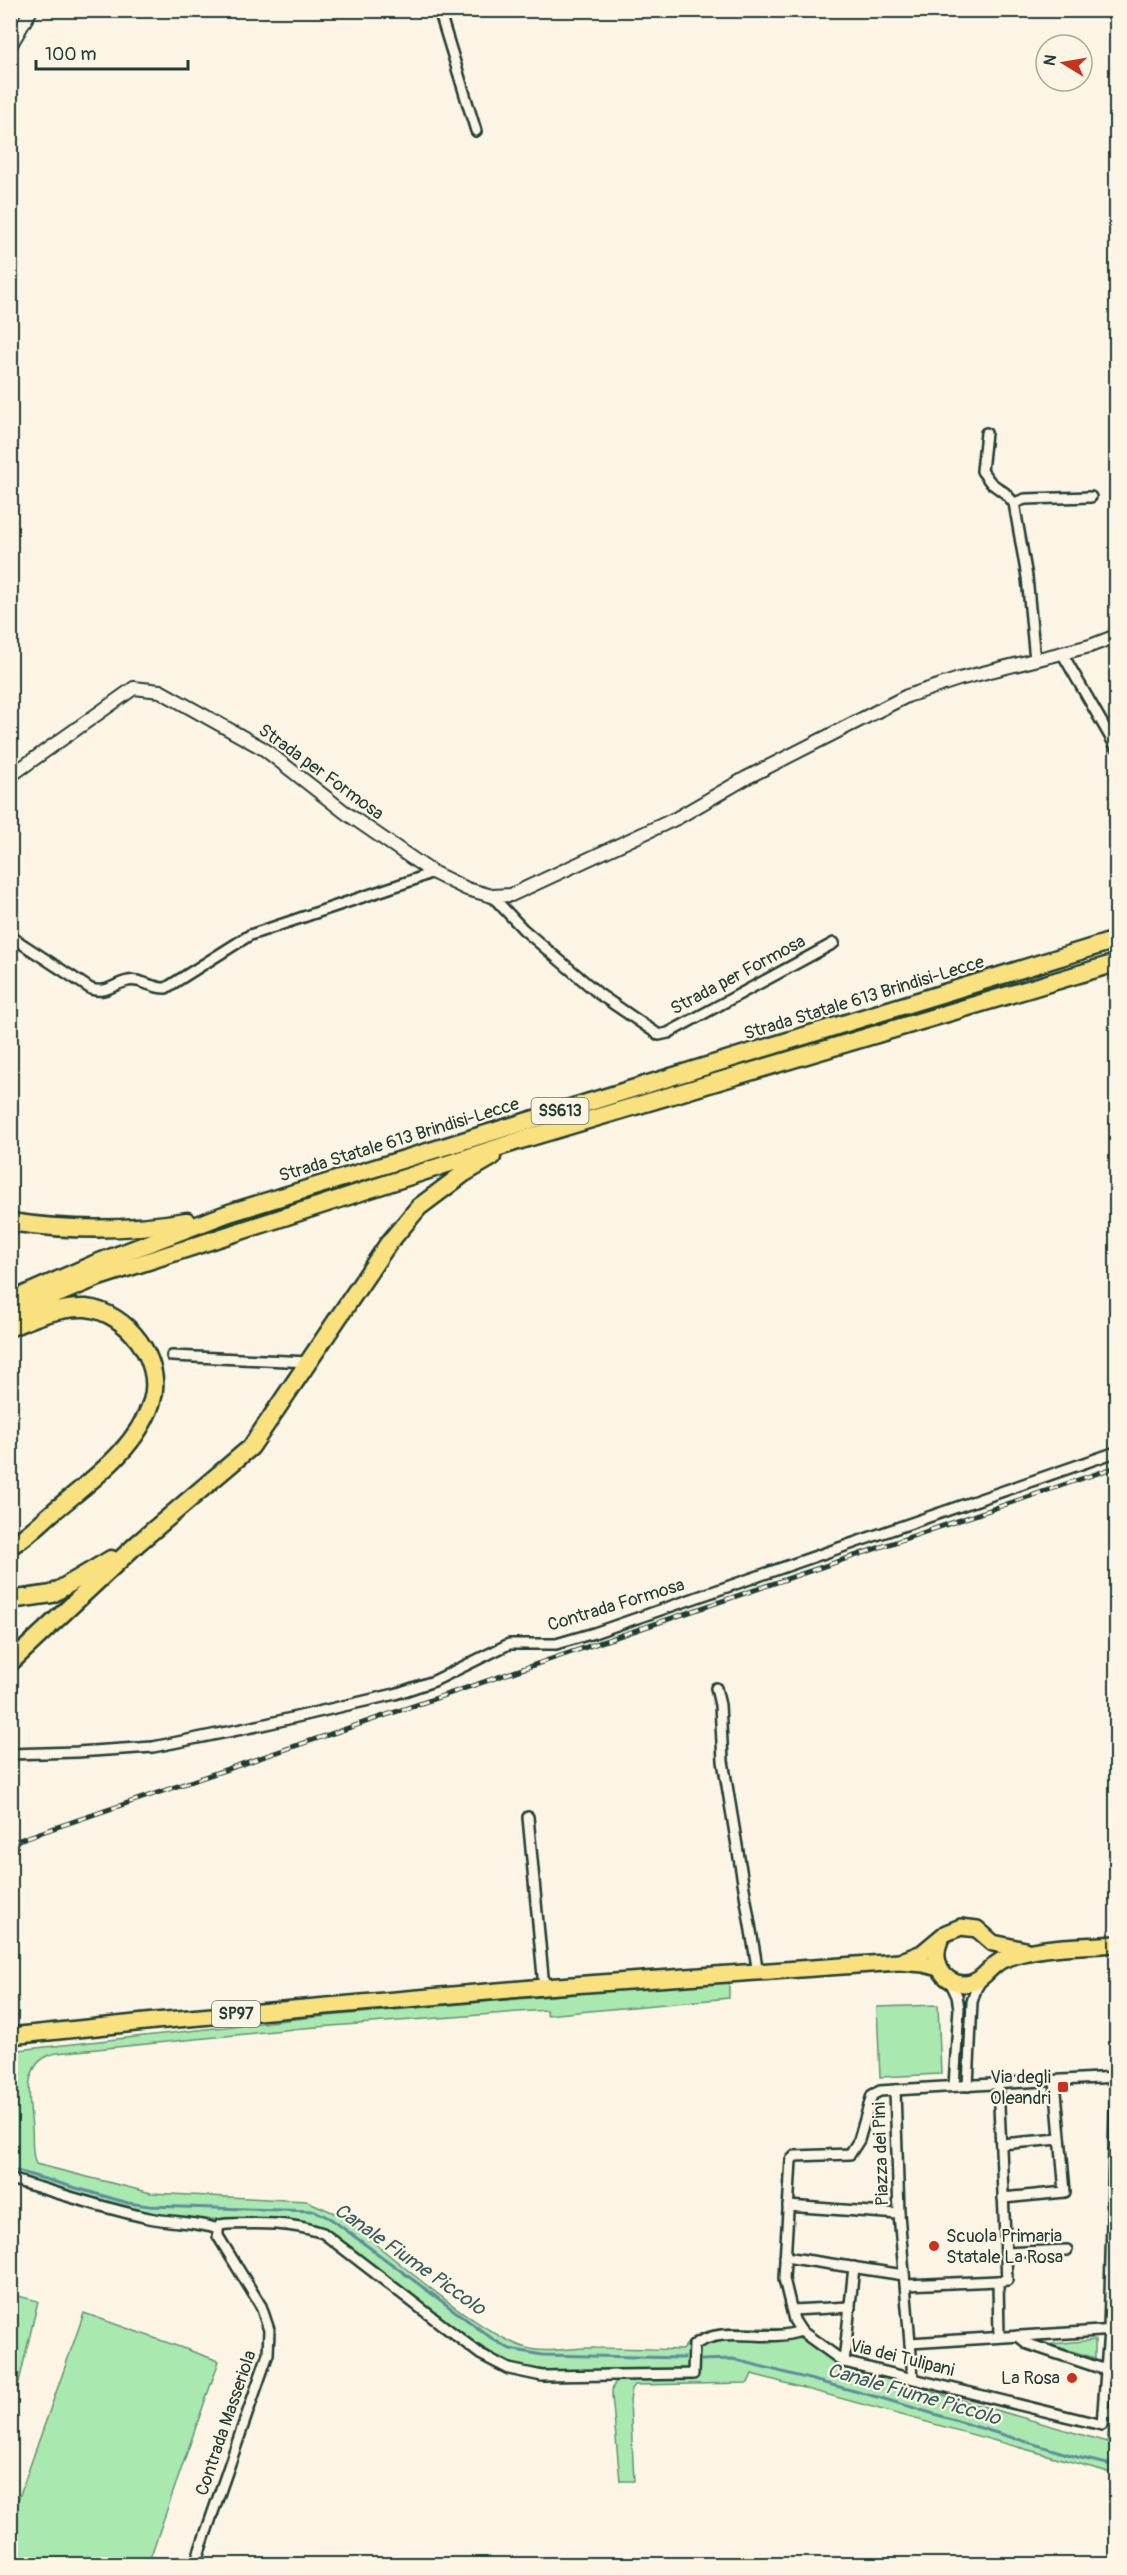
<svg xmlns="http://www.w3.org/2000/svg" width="1127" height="2575" font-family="Pangolin,sans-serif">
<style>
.green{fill:#a9e8af;stroke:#649272;stroke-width:1.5}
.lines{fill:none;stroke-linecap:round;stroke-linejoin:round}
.stream{stroke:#5e8c9f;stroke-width:3}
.minor-casing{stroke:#1f3d34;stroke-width:14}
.tertiary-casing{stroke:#1f3d34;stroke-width:16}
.primary-casing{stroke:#1f3d34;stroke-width:20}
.trunk-casing{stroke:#1f3d34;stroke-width:21}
.minor{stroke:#fcf5e5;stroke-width:9}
.tertiary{stroke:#fcf5e5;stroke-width:12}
.primary{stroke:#fae180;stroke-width:15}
.trunk{stroke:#fae180;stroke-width:16}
.rail-casing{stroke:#1f3d34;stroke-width:5}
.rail{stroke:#fcf5e5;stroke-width:3;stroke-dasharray:9;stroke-linecap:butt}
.poi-dot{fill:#c8321e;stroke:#fcf5e5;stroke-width:2}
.labels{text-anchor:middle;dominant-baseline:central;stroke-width:4.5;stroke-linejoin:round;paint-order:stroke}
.shield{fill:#fcf5e5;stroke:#617469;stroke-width:1.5}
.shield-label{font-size:16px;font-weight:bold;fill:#1f3d34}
.street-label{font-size:18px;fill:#1f3d34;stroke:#fcf5e5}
.poi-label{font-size:18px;fill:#1f3d34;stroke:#fcf5e5;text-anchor:end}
.water-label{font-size:20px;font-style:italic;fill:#395e60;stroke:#fcf5e5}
</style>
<rect width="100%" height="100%" fill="#fcf5e5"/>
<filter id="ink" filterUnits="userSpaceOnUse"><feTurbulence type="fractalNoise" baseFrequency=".0167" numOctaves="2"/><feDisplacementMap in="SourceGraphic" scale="12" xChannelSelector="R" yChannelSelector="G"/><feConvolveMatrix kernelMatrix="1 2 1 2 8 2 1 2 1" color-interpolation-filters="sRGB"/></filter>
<g filter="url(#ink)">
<g class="green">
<path d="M729 1980V1998L547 2015 546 2010 304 2028 57 2053C21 2060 29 2099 32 2127 33 2139 31 2154 36 2164L151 2193 307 2201 341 2216C383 2248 489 2345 536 2350 555 2352 576 2347 595 2348 624 2348 653 2349 682 2350 686 2345 690 2339 696 2336 717 2323 767 2329 792 2329L698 2339 687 2369 556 2371 522 2367 504 2361 456 2330 321 2228C272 2213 217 2223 166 2217 113 2211 61 2190 11 2176L10 2051 305 2018Z"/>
<polygon points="938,2005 941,2074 880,2077 877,2007"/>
<polygon points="14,2295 38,2301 11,2416 10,2318"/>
<polygon points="84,2313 219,2361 148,2564 11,2564 11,2520"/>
<path d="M797 2338C814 2343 827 2358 843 2366L1107 2442 1110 2416 1116 2417V2474L752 2374 748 2383 635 2385 632 2389 630 2401 634 2481H620L612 2395C612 2390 612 2386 616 2382 627 2373 679 2377 695 2376L696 2349 701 2344 712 2341Z"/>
<polygon points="1095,2340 1095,2358 1051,2345 1052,2344"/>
</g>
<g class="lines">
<g class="stream">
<polyline points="10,2169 128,2203 149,2206 315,2211 331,2219 494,2340 510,2349 542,2355 684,2358"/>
<polyline points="702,2360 733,2359 881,2398 1077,2457 1116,2466"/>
</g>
<defs>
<g id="minor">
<polyline points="439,10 476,131"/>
<polyline points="986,433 982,471 991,483 1005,493 1014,503 1027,577 1035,660"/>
<polyline points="1014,503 1025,499 1091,497"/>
<polyline points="1062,653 1116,747"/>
<polyline points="492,896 523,929 599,994 659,1035 668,1033 834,943"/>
<path d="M10 936 91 989C107 994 113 984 128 981 140 978 153 989 166 988L250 935 416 879 432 872"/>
<polyline points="172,1356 310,1362"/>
<polyline points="716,1688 720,1705 723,1761 758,1973"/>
<polyline points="10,1754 77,1752 153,1747 262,1725 395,1694 434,1681 509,1644 556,1644 594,1633 1116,1452"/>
<polyline points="528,1817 544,1987"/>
<polyline points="950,1981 957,1996 959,2008 954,2086"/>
<path d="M1116 2077 1109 2330 1102 2425 844 2362 801 2331 794 2320 784 2279 791 2160 795 2156 850 2154 859 2140 872 2095 880 2091 895 2090C969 2085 1042 2081 1116 2077"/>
<polyline points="998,2084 1007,2280 998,2281 999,2337"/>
<polyline points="968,2086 972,2002 976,1989 982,1979"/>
<polyline points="895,2090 899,2214 913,2378"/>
<polyline points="1001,2144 1060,2139"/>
<path d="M10 2179C56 2192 102 2208 149 2218 172 2223 195 2221 218 2229"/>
<polyline points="1003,2198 1065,2192 1055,2081"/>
<polyline points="788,2206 899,2214"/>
<path d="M218 2229 220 2225 227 2224C260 2223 291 2222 323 2233L480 2354 509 2369 542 2376 693 2374 694 2345C726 2323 764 2344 801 2331"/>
<polyline points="1006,2253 1067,2250"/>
<polyline points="785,2257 904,2275"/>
<polyline points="906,2285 998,2281"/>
<polyline points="792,2310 850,2307"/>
<polyline points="1018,2336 1028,2344 1106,2370"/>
<polyline points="910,2343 1116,2330"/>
<polyline points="844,2362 854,2267"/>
<polyline points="1103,2412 1116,2413"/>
<polyline points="195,2564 268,2354 269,2330 261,2306 218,2236 218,2229"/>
</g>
<g id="tertiary">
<polyline points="10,46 31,10"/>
<polyline points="10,776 134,688 160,691 264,749 346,813 432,872 467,889 492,896 511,895 677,818 746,778 907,696 959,679 1090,646 1116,636"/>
</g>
<g id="primary">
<path d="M940 1940C932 1959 940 1983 964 1984 982 1984 988 1967 1002 1960 1037 1945 1080 1947 1116 1944"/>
<polyline points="904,1960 922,1953 946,1933 961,1927 977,1929 993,1943 1025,1950"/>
<polyline points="10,2036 155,2021 544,1987 899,1962 924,1964 939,1968"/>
</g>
<g id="trunk">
<path d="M10 1222C70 1231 128 1231 187 1221"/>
<polyline points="10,1301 94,1264 229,1213 1116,940"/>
<polyline points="10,1318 31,1305 96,1278 521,1140 1116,963"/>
<path d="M10 1546C26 1538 40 1523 53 1512 90 1481 137 1449 152 1401 164 1361 127 1312 86 1308 59 1307 35 1317 11 1327"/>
<polyline points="10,1600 52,1594 111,1559"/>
<polyline points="10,1663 137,1544 251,1447 388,1244 419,1207 463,1174 492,1157"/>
</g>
</defs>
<use href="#minor" class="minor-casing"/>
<use href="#tertiary" class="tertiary-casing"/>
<use href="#primary" class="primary-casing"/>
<use href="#trunk" class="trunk-casing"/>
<use href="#minor" class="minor"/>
<use href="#tertiary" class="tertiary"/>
<use href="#primary" class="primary"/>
<use href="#trunk" class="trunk"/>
<defs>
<polyline id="rail" points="10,1843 1116,1467"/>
</defs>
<use href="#rail" class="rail-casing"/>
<use href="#rail" class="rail"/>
</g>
</g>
<g class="poi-dot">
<rect x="1057" y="2081" width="12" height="12" rx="3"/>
<circle cx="934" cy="2246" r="6"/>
<circle cx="1072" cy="2378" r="6"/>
</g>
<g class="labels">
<g class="shield">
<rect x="531.5" y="1098" width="57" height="26" rx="4.5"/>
<rect x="212" y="2001" width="48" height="26" rx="4.5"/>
</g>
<g class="shield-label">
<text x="560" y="1111">SS613</text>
<text x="236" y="2014">SP97</text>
</g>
<g class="street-label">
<text transform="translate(321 772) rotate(36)">Strada per Formosa</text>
<text transform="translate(738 975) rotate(-28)">Strada per Formosa</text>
<text transform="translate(864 998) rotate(-17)">Strada Statale 613 Brindisi-Lecce</text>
<text transform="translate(399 1140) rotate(-17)">Strada Statale 613 Brindisi-Lecce</text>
<text transform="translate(616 1605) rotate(-17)">Contrada Formosa</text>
<text transform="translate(881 2154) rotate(-92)">Piazza dei Pini</text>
<text transform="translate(902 2358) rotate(14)">Via dei Tulipani</text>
<text transform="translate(226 2423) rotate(-71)">Contrada Masseriola</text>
</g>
<g class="poi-label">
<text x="1051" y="2077">Via degli<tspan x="1051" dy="21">Oleandri</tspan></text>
<text x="946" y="2236" text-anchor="start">Scuola Primaria<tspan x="946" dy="21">Statale La Rosa</tspan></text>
<text x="1060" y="2378">La Rosa</text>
</g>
<g class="water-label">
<text transform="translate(410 2259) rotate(35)">Canale Fiume Piccolo</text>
<text transform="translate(914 2394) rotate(16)">Canale Fiume Piccolo</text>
</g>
</g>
<rect width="1127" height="2575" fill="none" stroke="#fcf5e5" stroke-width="36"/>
<rect x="18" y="18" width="1091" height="2539" fill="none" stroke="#1f3d34" stroke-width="2" filter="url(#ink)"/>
<g transform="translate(1064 63) rotate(281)"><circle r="28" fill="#fcf5e5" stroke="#a4ab9e" stroke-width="1.5"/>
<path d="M0-4.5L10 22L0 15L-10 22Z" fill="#c8321e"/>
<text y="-9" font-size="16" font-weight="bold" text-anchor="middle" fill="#1f3d34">N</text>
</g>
<path d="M36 60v9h152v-9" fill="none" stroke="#1f3d34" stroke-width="3"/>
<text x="45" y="60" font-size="18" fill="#1f3d34" stroke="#fcf5e5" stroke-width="4.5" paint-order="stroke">100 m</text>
</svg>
